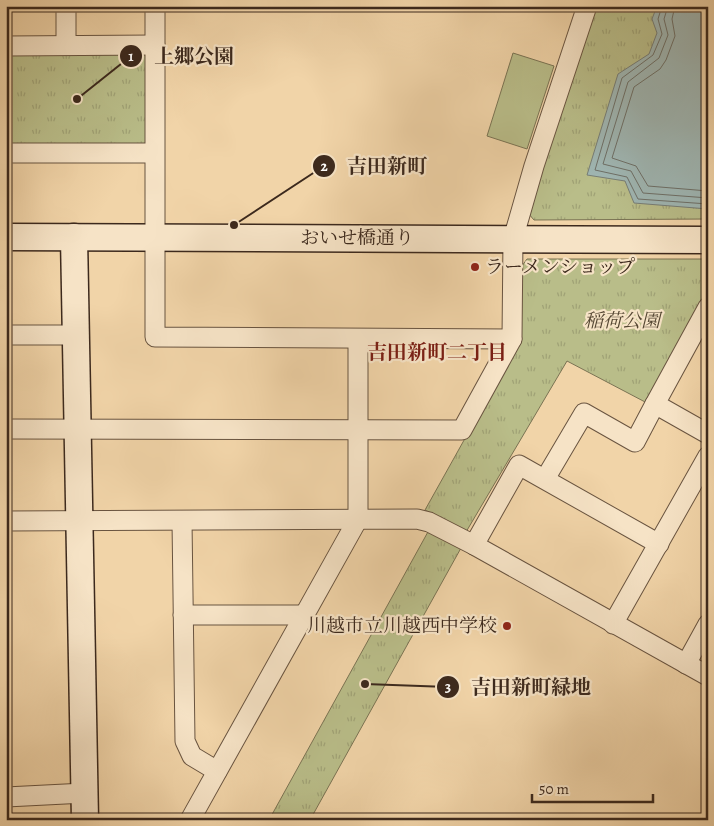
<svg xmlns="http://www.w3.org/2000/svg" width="714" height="826" font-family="Alegreya,'Noto Serif JP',serif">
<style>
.grass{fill:#b9bd89;stroke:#7a7353}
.park{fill:url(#park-tufts);stroke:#7a7353}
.water{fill:#9fb6b3;stroke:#777e77}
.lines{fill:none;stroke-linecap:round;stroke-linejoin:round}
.shore{stroke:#6e7068;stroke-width:1}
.street-casing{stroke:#695440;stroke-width:21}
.secondary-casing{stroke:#3c291d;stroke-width:29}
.street{stroke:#f6e3c6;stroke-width:19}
.secondary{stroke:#f6e3c6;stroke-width:26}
.poi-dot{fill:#8f2418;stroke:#f6e3c6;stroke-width:2}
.labels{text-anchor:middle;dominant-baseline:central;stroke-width:4.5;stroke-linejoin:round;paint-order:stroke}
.street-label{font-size:19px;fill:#3c291d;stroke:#f6e3c6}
.poi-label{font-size:19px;fill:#3c291d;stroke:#f6e3c6;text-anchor:start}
.park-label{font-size:19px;font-style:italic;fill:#554733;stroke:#f6e3c6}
.neighbourhood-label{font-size:20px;font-weight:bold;fill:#7a1f14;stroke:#f6e3c6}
.leader{fill:none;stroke:#3c291d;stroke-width:2}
.callout-dot{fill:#3c291d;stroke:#f6e3c6;stroke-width:2}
.mark-label{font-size:15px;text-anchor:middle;font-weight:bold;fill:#fff}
.callout-label{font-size:20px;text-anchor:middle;font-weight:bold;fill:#3c291d;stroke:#f6e3c6;stroke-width:4.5;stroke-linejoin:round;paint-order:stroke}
</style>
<defs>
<pattern id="park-tufts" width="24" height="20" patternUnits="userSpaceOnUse" patternTransform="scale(1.25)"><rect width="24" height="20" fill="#b9bd89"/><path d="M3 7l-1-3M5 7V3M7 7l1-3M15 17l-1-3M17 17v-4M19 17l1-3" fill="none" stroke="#a0a276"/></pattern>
</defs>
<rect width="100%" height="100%" fill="#f1d4a8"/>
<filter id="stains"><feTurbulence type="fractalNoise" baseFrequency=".004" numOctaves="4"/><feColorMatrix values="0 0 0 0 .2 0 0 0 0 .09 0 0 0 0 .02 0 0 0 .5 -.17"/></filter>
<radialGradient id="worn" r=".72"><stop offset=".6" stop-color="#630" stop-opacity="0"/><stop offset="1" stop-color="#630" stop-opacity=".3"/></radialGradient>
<polygon class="grass" points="513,53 554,66 527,149 487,136"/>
<g class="park">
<polygon points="594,6 708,6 708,219 534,220 528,213"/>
<polygon points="6,54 148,54 148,144 6,145"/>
<polygon points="527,259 708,259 708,289 647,403 567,361 466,532 425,510 520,340 519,270"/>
<polygon points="429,530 461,548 310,820 269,820"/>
</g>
<polygon class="water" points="657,6 708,6 708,209 634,203 625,181 587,175 618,74 649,54 657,33 652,19"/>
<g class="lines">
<g class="shore">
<polyline points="662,6 658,19 662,34 653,55 622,78 595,170 627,177 638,199 708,204"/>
<polyline points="668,6 664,19 668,35 659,58 628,82 603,164 631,171 643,193 708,198"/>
<polyline points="675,6 672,19 675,36 666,60 660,69 634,87 612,158 636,166 648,186 708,191"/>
</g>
<defs>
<g id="street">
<polyline points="66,6 66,45"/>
<polyline points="155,6 155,337 512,339"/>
<polyline points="6,46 155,45"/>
<polyline points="6,153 154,153"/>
<polyline points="708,307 655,404 708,434"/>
<polyline points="6,335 77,335"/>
<polyline points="6,429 462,430 512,339 513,239 534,166 587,6"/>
<polyline points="545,479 584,413 635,442 655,404"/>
<polyline points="6,521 417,519 429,522 474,545 708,676"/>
<polyline points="182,521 185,741 192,756 217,771"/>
<polyline points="474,545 519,465 659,544"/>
<polyline points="183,615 305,615"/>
<polyline points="613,624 708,456"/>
<polyline points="686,664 708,624"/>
<polyline points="6,797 85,793"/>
<polyline points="190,820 358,519 358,339"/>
</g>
<g id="secondary">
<polyline points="6,237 708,240"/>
<polyline points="74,237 85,820"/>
</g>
</defs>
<use href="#street" class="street-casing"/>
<use href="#secondary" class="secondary-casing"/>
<use href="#street" class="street"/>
<use href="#secondary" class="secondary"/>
</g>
<g class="poi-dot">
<circle cx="475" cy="267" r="5"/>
<circle cx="507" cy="626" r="5"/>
</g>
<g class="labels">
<g class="street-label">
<text x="357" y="238">おいせ橋通り</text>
</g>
<g class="poi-label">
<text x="485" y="267">ラーメンショップ</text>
<text x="497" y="626" text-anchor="end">川越市立川越西中学校</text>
</g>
<g class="park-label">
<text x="622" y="321">稲荷公園</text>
</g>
<g class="neighbourhood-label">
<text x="437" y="352">吉田新町二丁目</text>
</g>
</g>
<path class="leader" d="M77 99L131 56M234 225L324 166M365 684L448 687"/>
<g class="callout-dot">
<circle cx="77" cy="99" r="5"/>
<circle cx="234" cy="225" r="5"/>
<circle cx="365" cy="684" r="5"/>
<circle cx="131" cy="56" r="12"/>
<circle cx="324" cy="166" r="12"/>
<circle cx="448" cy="687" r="12"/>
</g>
<g class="mark-label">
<text x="131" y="61">1</text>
<text x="324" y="171">2</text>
<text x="448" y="692">3</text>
</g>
<g class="callout-label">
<text x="194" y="63">上郷公園</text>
<text x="387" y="173">吉田新町</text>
<text x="531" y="694">吉田新町緑地</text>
</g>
<rect width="714" height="826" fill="none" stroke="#f1d4a8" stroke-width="25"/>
<rect x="8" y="8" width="699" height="811" fill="none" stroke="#3c291d" stroke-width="2.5"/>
<rect x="12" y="12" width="689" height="801" fill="none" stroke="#3c291d"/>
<path d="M532 794v8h121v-8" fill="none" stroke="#3c291d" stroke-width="2.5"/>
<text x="539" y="794" font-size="15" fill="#3c291d" stroke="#f6e3c6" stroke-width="4" paint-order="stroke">50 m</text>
<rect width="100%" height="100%" filter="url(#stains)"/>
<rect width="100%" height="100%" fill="url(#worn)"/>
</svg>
